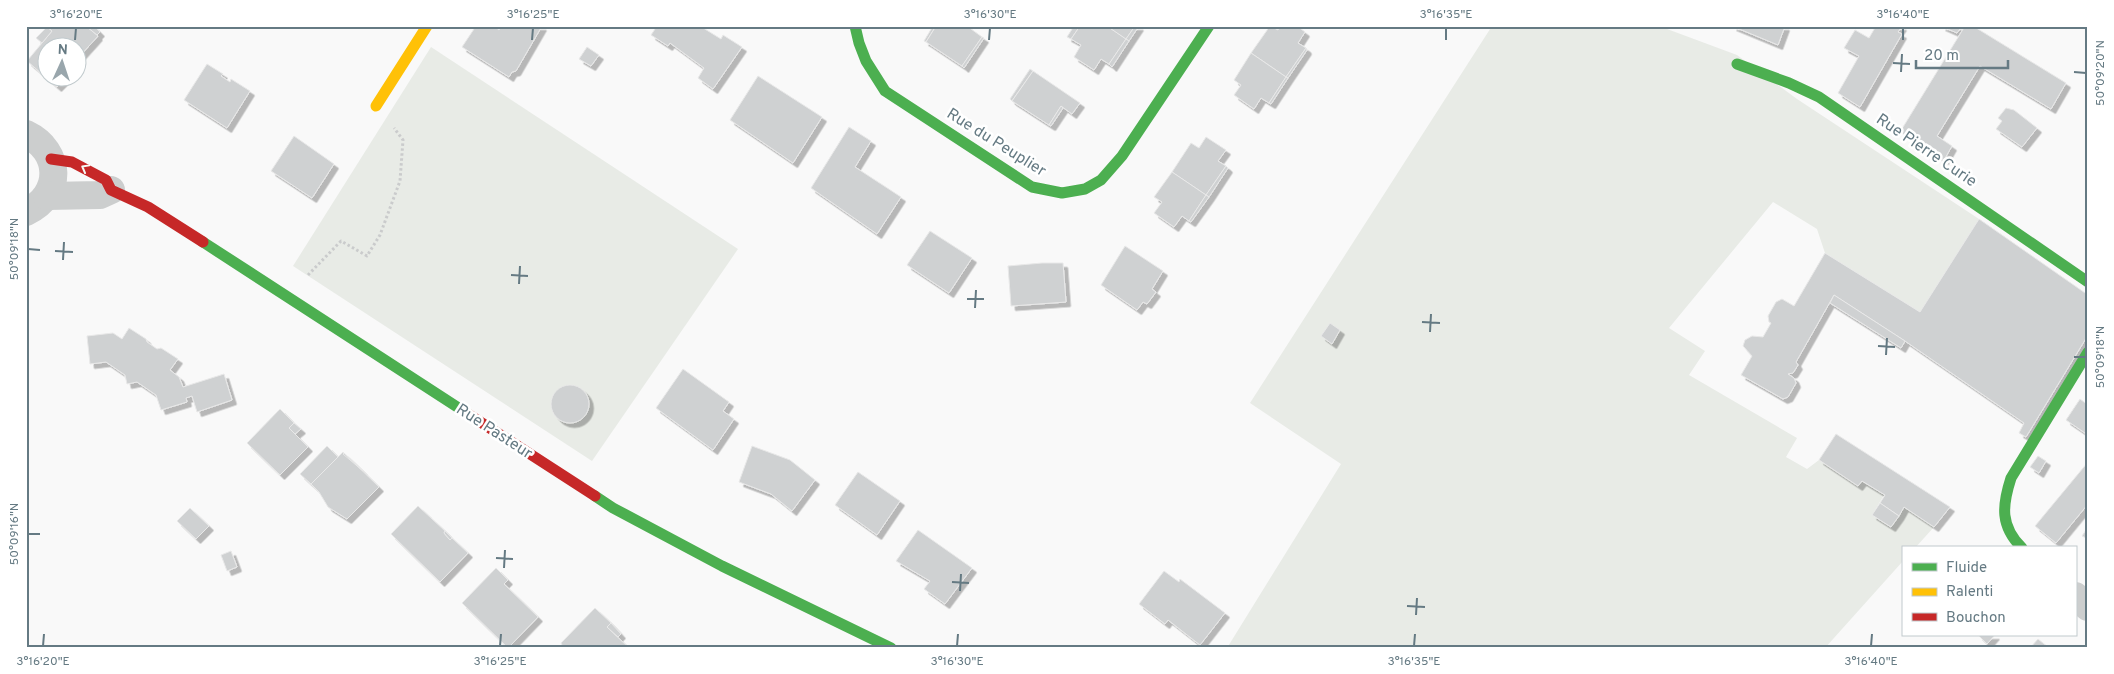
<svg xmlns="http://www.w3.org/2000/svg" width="2114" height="674" font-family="Overpass,sans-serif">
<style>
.green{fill:#e8ebe6}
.building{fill:#cfd1d2;stroke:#e8e8e8;filter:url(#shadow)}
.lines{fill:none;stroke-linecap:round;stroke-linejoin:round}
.path{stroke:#cacbcc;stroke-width:3;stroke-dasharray:2.5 2.5;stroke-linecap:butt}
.street{stroke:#cccece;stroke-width:28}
.fast{stroke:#4caf50;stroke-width:11}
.slow{stroke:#ffc107;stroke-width:11}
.jam{stroke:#c62828;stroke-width:11}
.oneway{stroke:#f6fbf6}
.ticks{fill:none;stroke:#657a83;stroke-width:2}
.labels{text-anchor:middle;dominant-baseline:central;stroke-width:5;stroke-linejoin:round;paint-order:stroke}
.street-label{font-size:16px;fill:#657a83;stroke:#fff}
.neatline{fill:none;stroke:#657a83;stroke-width:2}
.ticks-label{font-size:12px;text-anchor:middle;fill:#657a83}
</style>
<defs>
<filter id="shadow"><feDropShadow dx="4.5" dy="4.5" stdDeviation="0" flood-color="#0004"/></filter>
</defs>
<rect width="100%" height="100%" fill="#f9f9f9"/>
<g class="green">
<polygon points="1492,26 1659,26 1737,55 1797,99 1979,219 1920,312 1825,253 1817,229 1773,202 1669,328 1705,351 1689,375 1797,438 1786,457 1807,469 1819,460 1858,485 1862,481 1884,495 1872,515 1890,527 1904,507 1934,527 1915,548 1903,548 1903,561 1825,648 1227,648 1341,464 1250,403"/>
<polygon points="431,47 738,249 592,461 293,266"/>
</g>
<g class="building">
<polygon points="46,26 86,26 98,36 79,57 81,60 78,64 78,48 48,48 48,78 66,78 57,87 27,61 52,31"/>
<polygon points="86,26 94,26 100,32 97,35"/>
<polygon points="476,26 494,26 499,30 501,26 542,26 516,71 512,72 509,77 462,47"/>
<polygon points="657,26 700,26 721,39 723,35 742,47 713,89 698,78 704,68 670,43 668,46 651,35"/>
<polygon points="933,26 936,26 926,42 924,41"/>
<polygon points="936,26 967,26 982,37 962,66 926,42"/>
<polygon points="1074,26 1080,26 1071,39 1067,37"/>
<polygon points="1080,26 1107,26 1126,39 1109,64 1101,59 1094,70 1074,57 1081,45 1071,39"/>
<polygon points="1107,26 1135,26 1126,39"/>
<polygon points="1135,26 1139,26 1129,41 1126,39"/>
<polygon points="1270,26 1278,30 1280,26 1297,26 1305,32 1298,43 1306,48 1286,77 1251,53"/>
<polygon points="1732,26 1785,26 1778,45"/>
<polygon points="1876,26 1902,26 1898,32 1902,34 1860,107 1838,93 1859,56 1844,48 1855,30 1869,38"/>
<polygon points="1941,26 1962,26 1957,33"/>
<polygon points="1965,26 1973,26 2066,83 2051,109 1980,66 1937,136 1952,146 1944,160 1900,132"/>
<polygon points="47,27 52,31 42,43 36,38"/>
<polygon points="982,37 984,38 964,68 962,66"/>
<polygon points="1126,39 1129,41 1112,67 1109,64"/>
<polygon points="587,47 599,55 591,66 579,59"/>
<polygon points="1306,48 1307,50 1288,78 1286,77"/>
<polygon points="1251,53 1286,77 1269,103 1261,98 1254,109 1234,95 1241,85 1234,80"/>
<polygon points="207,64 223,74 221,76 230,82 231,79 250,91 227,128 184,100"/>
<polygon points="1030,69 1033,71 1012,101 1010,99"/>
<polygon points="1033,71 1080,103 1072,114 1061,106 1049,125 1012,101"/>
<polygon points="758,76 822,117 793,163 730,120"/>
<polygon points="1286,77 1288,78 1271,104 1269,103"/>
<polygon points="1061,106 1063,108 1051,126 1049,125"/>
<polygon points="2006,108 2014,110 2037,128 2022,147 1996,129 2002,121 1998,118"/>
<polygon points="849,127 871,141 855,167 901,197 877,234 811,188"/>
<polygon points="294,136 334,164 312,198 271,171"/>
<polygon points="1206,137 1226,150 1218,161 1226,166 1206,195 1172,172 1191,143 1199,148"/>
<polygon points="1226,166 1228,168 1209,197 1206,195"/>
<polygon points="1172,172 1206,195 1189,221 1182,216 1174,227 1154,213 1162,202 1154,197"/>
<polygon points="1206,195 1209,197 1191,222 1189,221"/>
<polygon points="1979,219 2088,295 2088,335 2026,437 2019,433 2024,423 1905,341 1834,295 1796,362 1798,365 1793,373 1788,374 1794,378 1796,383 1788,397 1783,399 1741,375 1752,356 1743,346 1745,340 1752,336 1763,337 1771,323 1769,322 1768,316 1776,302 1782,299 1794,306 1825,253 1920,312"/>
<polygon points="930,231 972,258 949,293 907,265"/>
<polygon points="1125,246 1163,271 1152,289 1156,292 1147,304 1143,302 1137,310 1101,285"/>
<polygon points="1042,263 1063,263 1066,302 1011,306 1008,266"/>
<polygon points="1834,295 1905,341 1901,348 1830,303"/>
<polygon points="1330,323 1340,330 1332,344 1321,336"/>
<polygon points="129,328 146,339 147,342 157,349 161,348 178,359 170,370 179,377 183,387 224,374 232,400 197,412 192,396 186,398 187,402 161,410 156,395 137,382 127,384 125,375 106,362 90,364 87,336 113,333 122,339"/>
<polygon points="683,369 729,402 723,411 734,419 713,450 656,408"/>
<circle cx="570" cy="404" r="19"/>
<polygon points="2080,399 2088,405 2088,435 2066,420"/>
<polygon points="280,409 294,423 289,428 308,447 280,475 247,443"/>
<polygon points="294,423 301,429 295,434 289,428"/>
<polygon points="1836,434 1950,507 1934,527 1904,507 1899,516 1880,503 1885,495 1862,481 1858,486 1819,460"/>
<polygon points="327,446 338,457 311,484 300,474"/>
<polygon points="752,446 790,460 815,480 792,511 771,494 739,482"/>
<polygon points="343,452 379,487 347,519 328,507 319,492 311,484"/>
<polygon points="344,453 363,471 343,454"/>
<polygon points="2038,456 2046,461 2039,473 2030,467"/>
<polygon points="2088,462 2088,504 2056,543 2035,526"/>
<polygon points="858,472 900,501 877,535 835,505"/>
<polygon points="1880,503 1899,516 1891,527 1872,515"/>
<polygon points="418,506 445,531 444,533 450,540 452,538 468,553 440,582 391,534"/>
<polygon points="190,508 209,526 196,539 177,521"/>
<polygon points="2088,527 2088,539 2082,536"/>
<polygon points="918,530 972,568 945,604 924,589 930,581 896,561"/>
<polygon points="445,531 452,538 450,540 444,533"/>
<polygon points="231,551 237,567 227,571 221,555"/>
<polygon points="496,568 508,580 504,584 538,617 508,648 462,603"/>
<polygon points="1164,571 1179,582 1180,579 1225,613 1200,645 1168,620 1165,624 1139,604"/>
<polygon points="595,608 611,623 607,627 629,648 560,648 562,645 561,643"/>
<polygon points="611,623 621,634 618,637 607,627"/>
<polygon points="1978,635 1995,635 1987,644"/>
<polygon points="2038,639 2049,648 2030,648"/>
</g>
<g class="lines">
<polyline class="path" points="308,275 341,241 367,256 380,235 400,181 403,140 394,128"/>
<g class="street">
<path d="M26 134C62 151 63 195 26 212"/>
<polyline points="47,196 100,195 111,190"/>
<polyline points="2075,596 2088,607"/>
</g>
<g class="fast">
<polyline points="855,26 859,43 866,61 885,91 1032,187 1062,193 1085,189 1101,180 1122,156 1209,26"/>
<polyline points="1737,64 1789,83 1819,97 2088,282"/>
<polyline points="203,242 468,414"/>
<polyline points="595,496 613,508 722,566 891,648"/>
<path d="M2022 548C2000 526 2002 506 2011 478L2088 352"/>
</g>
<polyline class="slow" points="376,106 427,26"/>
<g class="jam">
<polyline points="51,159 72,162 106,180 111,190 148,207 203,242"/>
<polyline points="468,414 595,496"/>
</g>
</g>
<defs><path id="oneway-chevron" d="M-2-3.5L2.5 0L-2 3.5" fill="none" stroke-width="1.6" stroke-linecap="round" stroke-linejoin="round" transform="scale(1.25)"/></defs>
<use class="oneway" href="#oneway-chevron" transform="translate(85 168) rotate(-151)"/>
<path class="ticks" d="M75 40 76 28M532 40 533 28M989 40 990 28M1446 40V28M1903 40V28M1893 63 1910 64M1901 72 1902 54M2074 72 2086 73M28 249 40 250M55 251 73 252M63 260 64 242M511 275 528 276M519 284 520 266M967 299H984M975 308 976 290M1422 322 1440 323M1430 332 1431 314M1878 346 1895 347M1886 355 1887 338M2074 357H2086M28 534H40M496 558 513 559M504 568 505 550M952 582 969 583M960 591 961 574M1407 606 1425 607M1416 615 1417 598M43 646 44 634M500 646 501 634M957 646 958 634M1414 646 1415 634M1871 646 1872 634"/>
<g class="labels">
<g class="street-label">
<text transform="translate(996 143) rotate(32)">Rue du Peuplier</text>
<text transform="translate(1926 151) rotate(34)">Rue Pierre Curie</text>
<text transform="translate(494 432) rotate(33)">Rue Pasteur</text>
</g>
</g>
<rect width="2114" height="674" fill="none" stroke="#ffffff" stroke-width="55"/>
<rect x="1902" y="546" width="175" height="90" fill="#ffffff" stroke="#c1cacd"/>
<rect x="1912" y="563" width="25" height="8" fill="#4caf50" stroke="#c1cacd"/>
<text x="1946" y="572" font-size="15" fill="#657a83">Fluide</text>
<rect x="1912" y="588" width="25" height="8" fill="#ffc107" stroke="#c1cacd"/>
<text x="1946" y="596" font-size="15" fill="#657a83">Ralenti</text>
<rect x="1912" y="613" width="25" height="8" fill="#c62828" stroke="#c1cacd"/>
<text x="1946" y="622" font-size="15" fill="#657a83">Bouchon</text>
<g transform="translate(62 62) rotate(3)"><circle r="24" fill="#ffffff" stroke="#c1cacd"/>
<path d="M0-4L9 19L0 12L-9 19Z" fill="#99a6ac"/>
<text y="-8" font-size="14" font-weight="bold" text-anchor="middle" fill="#657a83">N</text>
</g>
<path d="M1916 60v8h92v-8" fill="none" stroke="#657a83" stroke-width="2.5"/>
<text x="1924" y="60" font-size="15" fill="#657a83" stroke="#ffffff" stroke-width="4" paint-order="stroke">20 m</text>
<rect x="28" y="28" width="2058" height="618" class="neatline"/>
<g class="ticks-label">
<text x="76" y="18">3°16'20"E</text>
<text x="533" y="18">3°16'25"E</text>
<text x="990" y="18">3°16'30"E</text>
<text x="1446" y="18">3°16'35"E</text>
<text x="1903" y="18">3°16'40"E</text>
<text transform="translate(2100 73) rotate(-90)" y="4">50°09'20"N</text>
<text transform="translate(14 249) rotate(-90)" y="4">50°09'18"N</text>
<text transform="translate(2100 357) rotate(-90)" y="4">50°09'18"N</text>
<text transform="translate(14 534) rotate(-90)" y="4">50°09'16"N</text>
<text x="43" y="665">3°16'20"E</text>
<text x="500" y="665">3°16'25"E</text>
<text x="957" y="665">3°16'30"E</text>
<text x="1414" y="665">3°16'35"E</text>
<text x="1871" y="665">3°16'40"E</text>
</g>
</svg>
